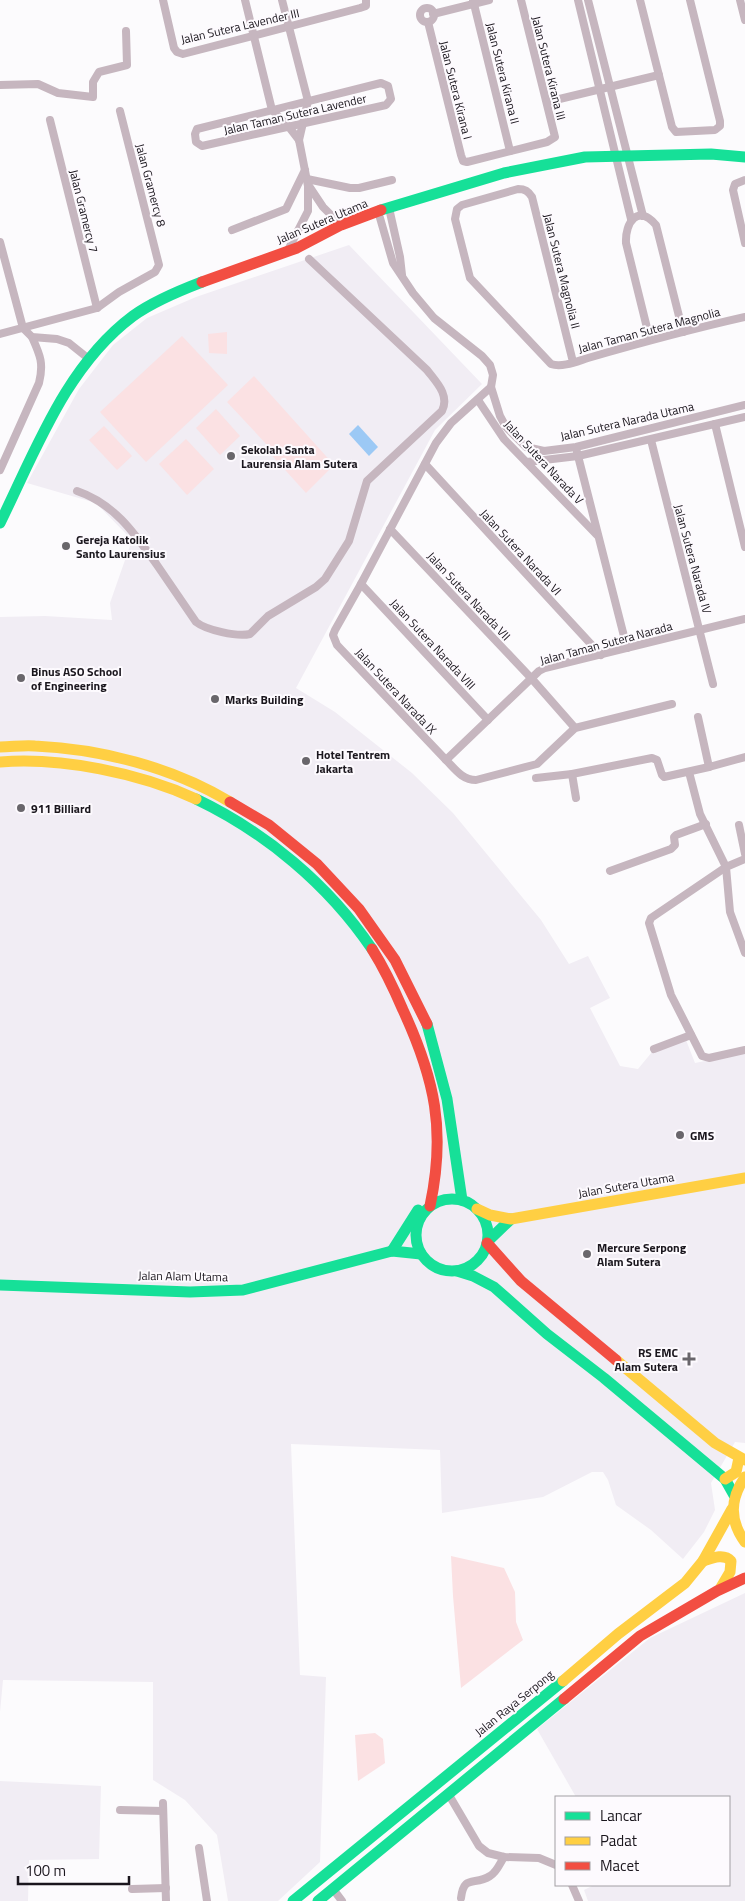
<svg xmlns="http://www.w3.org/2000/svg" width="745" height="1901" font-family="'Titillium Web',sans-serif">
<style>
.built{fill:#f1edf4}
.green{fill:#fbe1e3}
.water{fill:#9cc9f5}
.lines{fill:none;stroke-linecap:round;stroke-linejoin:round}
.street{stroke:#c6b6bf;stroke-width:8}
.fast{stroke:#16e098;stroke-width:11}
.slow{stroke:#ffcf43;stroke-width:11}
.jam{stroke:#f24e42;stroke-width:11}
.poi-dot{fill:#69666b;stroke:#fdfafe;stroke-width:2}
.labels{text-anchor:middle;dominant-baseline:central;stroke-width:4;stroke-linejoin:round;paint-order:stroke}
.street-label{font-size:12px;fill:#1a161d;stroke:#fdfafe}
.poi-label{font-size:12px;font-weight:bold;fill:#1a161d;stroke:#fdfafe;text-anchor:start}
</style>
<rect width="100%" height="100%" fill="#fcfbfd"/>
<g class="built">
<polygon points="349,245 482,384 435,430 296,688 335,712 412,773 453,813 541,920 569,964 588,956 610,998 590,1008 620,1066 638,1069 652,1052 686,1040 695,1063 745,1053 745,1443 735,1442 711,1483 715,1510 704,1532 683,1559 651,1530 616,1505 608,1480 603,1472 592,1472 543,1497 442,1513 440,1450 291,1444 300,1675 326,1677 320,1862 278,1901 228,1901 217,1835 185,1800 153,1780 153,1682 3,1680 0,1712 0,617 45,616 112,620 110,603 132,540 96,503 27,483 79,389 113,345 147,318 196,297"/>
<polygon points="745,1593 745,1901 588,1901 584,1890 594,1885 729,1885 729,1797 576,1797 537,1729 650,1638"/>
<polygon points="0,1781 101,1786 99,1859 29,1860 28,1901 0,1901"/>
</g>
<g class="green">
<polygon points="227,332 227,354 209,353 208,334"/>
<polygon points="182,336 228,385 146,462 100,412"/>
<polygon points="254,376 334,465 306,493 267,450 269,447 227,402"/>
<polygon points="216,409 240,436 220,455 196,428"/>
<polygon points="104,426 132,456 117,470 89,440"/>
<polygon points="186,439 214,469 187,495 159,464"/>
<polygon points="451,1556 504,1568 515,1592 516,1622 523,1640 461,1688 453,1596"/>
<polygon points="375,1733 383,1739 385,1763 358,1781 355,1735"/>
</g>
<polygon class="water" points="358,425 378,447 369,456 349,434"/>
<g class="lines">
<g class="street">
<polyline points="163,0 174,48 177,52 183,54 360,8 366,6 366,0"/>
<polyline points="245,0 272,110"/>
<polyline points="282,0 308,101 299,140"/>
<polyline points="473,0 510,151"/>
<polyline points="578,0 631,219"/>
<polyline points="588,0 643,216"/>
<polyline points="640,0 672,127 676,132 715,130 720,126 720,121 690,0"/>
<polyline points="740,0 745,20"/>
<circle cx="427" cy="15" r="7"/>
<polyline points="433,14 489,0"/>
<polyline points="428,22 461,155 463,161 467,162 547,142 555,137 521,0"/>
<polygon points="381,83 388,86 391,99 386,105 202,146 196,142 195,134 197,129"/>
<polyline points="0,85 38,84 58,93 93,97 93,82 99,72 127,65 126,31"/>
<polyline points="547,102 659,75"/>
<polyline points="272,110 289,127 299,140 308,186 308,211 287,252"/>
<polyline points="50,120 97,308"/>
<polyline points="307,179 350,188 359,188 392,180"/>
<polyline points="745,180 735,184 733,190 745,243"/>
<polyline points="309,186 323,207 341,225"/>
<polyline points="389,208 400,257 402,275"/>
<path d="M378 211 393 263 413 293 434 318 482 356 490 365 493 375 491 387 451 423 436 443 361 584 335 630 333 635 337 645 446 760C455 769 462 780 476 780L537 764 575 728 672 704"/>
<polyline points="232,230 286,209 305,170"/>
<polyline points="0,242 23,328 32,337 57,339 69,343 89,359"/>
<polyline points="0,334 97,308 119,292 155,272 159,265 120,111"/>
<path d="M650 340 626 243C625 222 638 204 656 225L683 332"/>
<path d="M573 362 532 197C528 191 525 189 518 189L462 205 457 209 455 219 470 278 551 364C562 368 578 361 588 358 640 343 692 329 745 317"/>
<polyline points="491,387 500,416 506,427 526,447 544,451 576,447 745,405"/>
<polyline points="478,400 504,439 597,535"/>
<polyline points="715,424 745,547"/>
<polyline points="651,440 713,684"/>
<polyline points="577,452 627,648"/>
<polyline points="527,462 578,456 745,417"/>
<polyline points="425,464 601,655"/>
<path d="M0 470 39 383C44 363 40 355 32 337"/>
<path d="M77 491C115 504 135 534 157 565 170 584 183 603 196 622 206 630 237 637 250 634L268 616 316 587 325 579 349 541 367 481 442 411C450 395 436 382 427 370L309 259"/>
<polyline points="390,529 532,679 575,728"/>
<polyline points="361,584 488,720"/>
<polyline points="698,717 709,767"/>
<polyline points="446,760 539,671 545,668 745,619"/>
<polyline points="689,772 700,814 726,867 651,918 649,923 671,995 702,1056 709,1058 745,1050"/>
<polyline points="572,774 576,798"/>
<polyline points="536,778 572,774 652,758 657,760 662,775 664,777 709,767 745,757"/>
<polyline points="739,825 745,854"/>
<polyline points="745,859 726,867 730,912 745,953"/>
<polyline points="610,871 671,849 675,845 674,837 676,835 706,824"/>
<polyline points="654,1049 691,1035"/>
<polyline points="449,1795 479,1846 488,1853 504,1857 539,1858 556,1865"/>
<polyline points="163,1803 166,1901"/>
<polyline points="120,1810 163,1811"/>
<polyline points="199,1848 207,1901"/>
<polyline points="572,1885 579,1901"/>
<polyline points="132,1889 166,1888"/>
<polyline points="333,1889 342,1901"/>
<path d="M461 1898C464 1874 474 1886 490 1876 497 1872 500 1863 504 1857"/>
</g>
<g class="fast">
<polyline points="381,210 504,173 585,157 711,154 745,157"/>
<path d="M0 523C36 450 66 366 133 316 151 303 181 290 202 282"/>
<path d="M196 799C265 832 328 884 372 949"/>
<polyline points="427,1024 447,1099 462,1200"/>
<circle cx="452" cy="1235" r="36"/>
<polyline points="488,1241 511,1219"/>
<polyline points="392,1251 418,1210"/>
<polyline points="457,1271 473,1276 494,1287 547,1334 604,1378 725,1479 734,1495"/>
<polyline points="0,1285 190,1292 243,1290 392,1251 421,1254"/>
<polyline points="293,1901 563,1681"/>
<polyline points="318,1901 564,1699"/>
</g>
<g class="slow">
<path d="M0 747C12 747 23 745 35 746 101 749 172 767 230 802"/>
<path d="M0 762C61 757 140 773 196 799"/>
<polyline points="477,1209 490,1215 511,1219 745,1178"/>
<polyline points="616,1360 715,1443 745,1460"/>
<path d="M745 1477C730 1499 729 1520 745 1542"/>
<polyline points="725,1479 736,1472 739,1458"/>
<path d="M703 1561C712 1558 724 1553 731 1561L730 1572 720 1589"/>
<polyline points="563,1681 618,1634 685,1583 703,1561 732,1509"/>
</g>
<g class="jam">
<polyline points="202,282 297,248 341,225 381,210"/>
<polyline points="230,802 269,825 317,864 359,909 395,960 427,1024"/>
<path d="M372 949C384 968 394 989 403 1010 435 1079 446 1131 430 1206"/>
<polyline points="487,1243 521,1281 616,1360"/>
<polyline points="564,1699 640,1636 717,1591 745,1578"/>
</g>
</g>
<g class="poi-dot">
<circle cx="231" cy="456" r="5"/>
<circle cx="66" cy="546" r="5"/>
<circle cx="21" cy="678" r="5"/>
<circle cx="215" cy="699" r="5"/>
<circle cx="306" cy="761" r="5"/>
<circle cx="21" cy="808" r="5"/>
<circle cx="680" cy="1135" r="5"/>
<circle cx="587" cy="1254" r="5"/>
<path d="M686.5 1351.5h5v5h5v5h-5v5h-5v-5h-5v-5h5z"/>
</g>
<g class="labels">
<g class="street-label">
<text transform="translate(240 26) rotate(-13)">Jalan Sutera Lavender III</text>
<text transform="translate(549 68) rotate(76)">Jalan Sutera Kirana III</text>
<text transform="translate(503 73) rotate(76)">Jalan Sutera Kirana II</text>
<text transform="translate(456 90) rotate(76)">Jalan Sutera Kirana I</text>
<text transform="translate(295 114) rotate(-13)">Jalan Taman Sutera Lavender</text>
<text transform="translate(151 185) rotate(75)">Jalan Gramercy 8</text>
<text transform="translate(84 211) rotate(76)">Jalan Gramercy 7</text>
<text transform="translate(322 221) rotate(-23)">Jalan Sutera Utama</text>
<text transform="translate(562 271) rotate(76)">Jalan Sutera Magnolia II</text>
<text transform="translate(649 330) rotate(-15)">Jalan Taman Sutera Magnolia</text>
<text transform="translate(627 421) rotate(-13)">Jalan Sutera Narada Utama</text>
<text transform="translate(544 462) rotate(47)">Jalan Sutera Narada V</text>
<text transform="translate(521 552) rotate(47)">Jalan Sutera Narada VI</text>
<text transform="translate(693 559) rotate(75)">Jalan Sutera Narada IV</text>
<text transform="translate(469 596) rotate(47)">Jalan Sutera Narada VII</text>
<text transform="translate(606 643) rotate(-15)">Jalan Taman Sutera Narada</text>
<text transform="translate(433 644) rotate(47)">Jalan Sutera Narada VIII</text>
<text transform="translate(396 691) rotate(47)">Jalan Sutera Narada IX</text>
<text transform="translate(626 1185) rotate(-10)">Jalan Sutera Utama</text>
<text transform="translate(183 1276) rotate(1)">Jalan Alam Utama</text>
<text transform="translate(514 1703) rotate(-39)">Jalan Raya Serpong</text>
</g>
<g class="poi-label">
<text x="241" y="449">Sekolah Santa<tspan x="241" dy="14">Laurensia Alam Sutera</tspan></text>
<text x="76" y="539">Gereja Katolik<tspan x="76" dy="14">Santo Laurensius</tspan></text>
<text x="31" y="671">Binus ASO School<tspan x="31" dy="14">of Engineering</tspan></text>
<text x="225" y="699">Marks Building</text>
<text x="316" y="754">Hotel Tentrem<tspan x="316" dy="14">Jakarta</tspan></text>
<text x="31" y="808">911 Billiard</text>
<text x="690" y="1135">GMS</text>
<text x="597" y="1247">Mercure Serpong<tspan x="597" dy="14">Alam Sutera</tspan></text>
<text x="678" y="1352" text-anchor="end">RS EMC<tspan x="678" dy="14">Alam Sutera</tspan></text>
</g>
</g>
<rect x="555" y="1796" width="175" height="90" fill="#fdfafe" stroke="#a29fa4"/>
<rect x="565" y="1812" width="25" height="8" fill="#16e098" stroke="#a29fa4"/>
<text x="600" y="1821" font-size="15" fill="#1a161d">Lancar</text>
<rect x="565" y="1837" width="25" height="8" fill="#ffcf43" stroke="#a29fa4"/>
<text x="600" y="1846" font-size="15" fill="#1a161d">Padat</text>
<rect x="565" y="1862" width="25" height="8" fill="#f24e42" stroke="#a29fa4"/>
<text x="600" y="1871" font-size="15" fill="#1a161d">Macet</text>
<path d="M18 1876v8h111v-8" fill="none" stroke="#1a161d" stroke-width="2.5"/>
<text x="25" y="1876" font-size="15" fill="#1a161d" stroke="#fdfafe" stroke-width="4" paint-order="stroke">100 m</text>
</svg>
